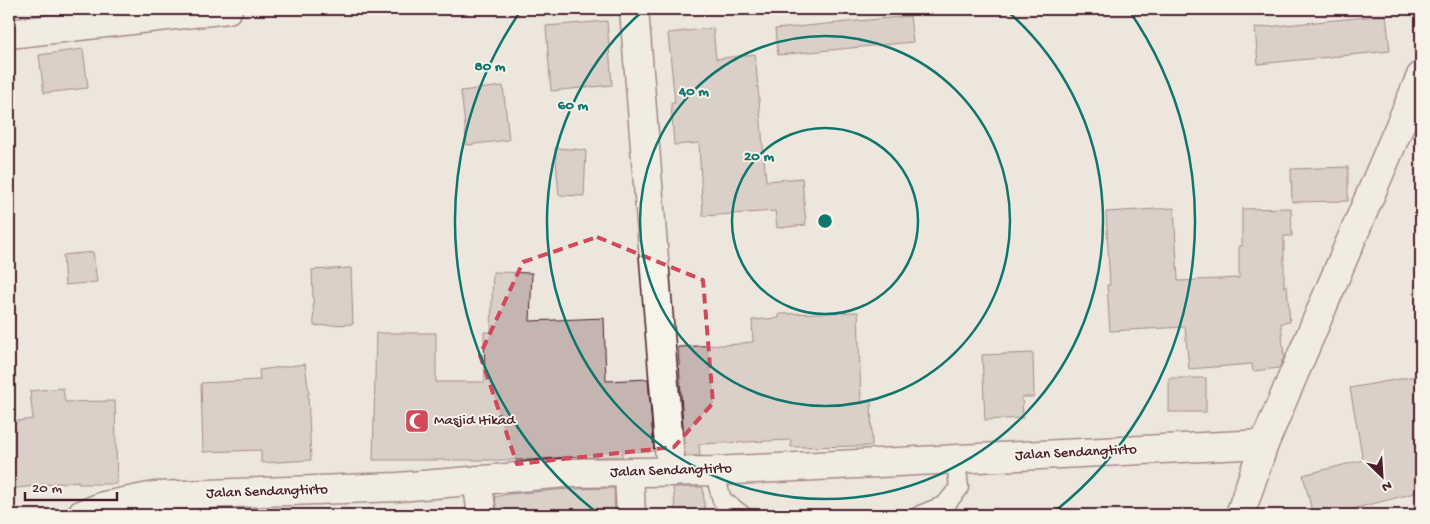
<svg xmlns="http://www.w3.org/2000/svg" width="1430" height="524" font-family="'Gochi Hand',sans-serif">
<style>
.building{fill:#c4b5b0;stroke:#4a1f2b}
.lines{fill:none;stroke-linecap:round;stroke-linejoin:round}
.lane-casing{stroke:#4a1f2b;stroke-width:21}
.street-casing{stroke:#4a1f2b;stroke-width:31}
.secondary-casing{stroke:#4a1f2b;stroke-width:31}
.lane{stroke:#f7f3e8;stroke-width:18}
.street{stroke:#f7f3e8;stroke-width:28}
.secondary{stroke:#f7f3e8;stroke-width:28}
.marked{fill:none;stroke:#d1495b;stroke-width:4;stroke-dasharray:10 6;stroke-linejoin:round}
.ring{fill:none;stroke:#0f766e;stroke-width:2.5}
.labels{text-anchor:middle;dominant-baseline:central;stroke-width:4;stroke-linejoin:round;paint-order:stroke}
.poi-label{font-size:15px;fill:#4a1f2b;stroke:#f7f3e8;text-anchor:start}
.street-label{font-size:15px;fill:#4a1f2b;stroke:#f7f3e8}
.centre{fill:#0f766e;stroke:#f7f3e8;stroke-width:2.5}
.ring-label{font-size:15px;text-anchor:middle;font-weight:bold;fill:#0f766e;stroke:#f7f3e8;stroke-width:4;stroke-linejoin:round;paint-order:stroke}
</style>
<rect width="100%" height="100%" fill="#ece6dd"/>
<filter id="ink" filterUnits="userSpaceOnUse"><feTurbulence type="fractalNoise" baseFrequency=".02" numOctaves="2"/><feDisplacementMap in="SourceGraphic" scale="10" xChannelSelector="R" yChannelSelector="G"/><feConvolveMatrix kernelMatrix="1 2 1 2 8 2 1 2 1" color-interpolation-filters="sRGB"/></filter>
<g filter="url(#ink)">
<g class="building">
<polygon points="1386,15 1390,51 1258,64 1255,28"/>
<polygon points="910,16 913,42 778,55 775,29"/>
<polygon points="607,21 612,85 551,91 546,26"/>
<polygon points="713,28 716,59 755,54 766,181 802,178 806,225 777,228 775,211 703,216 699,143 674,145 671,103 675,103 668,33"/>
<polygon points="83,49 88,88 44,93 39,55"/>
<polygon points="503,86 509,140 467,145 461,91"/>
<polygon points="555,148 586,150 584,196 559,195"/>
<polygon points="1348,167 1348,201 1292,202 1291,169"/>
<polygon points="1174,208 1178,281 1239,278 1239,246 1242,246 1242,209 1291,208 1292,236 1284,236 1284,287 1287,286 1290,322 1281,323 1284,357 1279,368 1253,371 1252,364 1189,369 1185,327 1110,331 1107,285 1110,285 1106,212"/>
<polygon points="93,252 97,282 65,285 63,255"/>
<polygon points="351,268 353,324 314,326 312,270"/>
<polygon points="493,272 532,273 530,321 604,318 606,381 648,379 654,451 622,452 622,457 567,457 531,460 373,460 376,333 436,333 436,382 485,382 484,332 491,332"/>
<polygon points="858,312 861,401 871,401 872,446 791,447 791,440 699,444 700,456 685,456 678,347 740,344 740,343 753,342 752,320 779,318 779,314"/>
<polygon points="1033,353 1034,397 1022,397 1023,418 985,420 982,355"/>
<polygon points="305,364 309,394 308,394 311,460 261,463 261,450 203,452 201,383 260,380 259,370"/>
<polygon points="1421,375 1421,489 1414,491 1415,493 1329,515 1313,515 1303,475 1363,460 1350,388"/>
<rect x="1169" y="378" width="37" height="34"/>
<polygon points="63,388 65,402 115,401 117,484 78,484 78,481 9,489 9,422 33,419 30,391"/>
<polygon points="673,487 703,487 705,515 676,515"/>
<polygon points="614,488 615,515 497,515 495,497 508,494 568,489"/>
</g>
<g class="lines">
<defs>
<g id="lane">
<polyline points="714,471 722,500 742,515"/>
<polyline points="920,515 945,505 959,488 956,459"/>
</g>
<g id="street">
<polyline points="634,9 671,472"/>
<polyline points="9,34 228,9"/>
<polyline points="629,473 631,515"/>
<polyline points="477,480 482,515"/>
<polyline points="81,515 104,506 155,496 398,487 567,473 714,471 1264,444"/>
</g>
<polyline id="secondary" points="1240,515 1264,444 1421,76"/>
</defs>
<use href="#lane" class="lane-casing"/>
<use href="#street" class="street-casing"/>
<use href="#secondary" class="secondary-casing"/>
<use href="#lane" class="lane"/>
<use href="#street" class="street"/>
<use href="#secondary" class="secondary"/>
</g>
</g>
<path d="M0 0H1430V524H0ZM597 237 703 280 713 403 674 447 517 464 480 355 523 262Z" fill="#ece6dd" fill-opacity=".55" fill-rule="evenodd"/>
<path class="marked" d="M597 237 703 280 713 403 674 447 517 464 480 355 523 262Z"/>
<g class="ring">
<circle cx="825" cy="221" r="93"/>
<circle cx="825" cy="221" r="185"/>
<path d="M1006 10A278 278 0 1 1 644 10"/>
<path d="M600 515A370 370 0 0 1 522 9M1128 9A370 370 0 0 1 1050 515"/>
</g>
<defs>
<symbol id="mosque-square" viewBox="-11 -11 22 22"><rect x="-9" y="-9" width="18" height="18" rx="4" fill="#d1495b" stroke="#f7f3e8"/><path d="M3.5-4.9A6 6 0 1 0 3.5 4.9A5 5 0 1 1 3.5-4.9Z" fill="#fff"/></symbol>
</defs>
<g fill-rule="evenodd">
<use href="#mosque-square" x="403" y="407" width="28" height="28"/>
</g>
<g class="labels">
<g class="poi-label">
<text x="434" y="421">Masjid Itikad</text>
</g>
<g class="street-label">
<text transform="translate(1076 453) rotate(-3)">Jalan Sendangtirto</text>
<text transform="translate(671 471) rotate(-2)">Jalan Sendangtirto</text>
<text transform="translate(267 492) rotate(-2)">Jalan Sendangtirto</text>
</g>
</g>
<circle cx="825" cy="221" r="8" class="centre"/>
<g class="ring-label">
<text x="490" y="70">80 m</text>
<text x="694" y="95">40 m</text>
<text x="573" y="109">60 m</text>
<text x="759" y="160">20 m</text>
</g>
<rect width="1430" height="524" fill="none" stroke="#f7f3e8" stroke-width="30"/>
<rect x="15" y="15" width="1400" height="494" fill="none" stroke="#4a1f2b" stroke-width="2" filter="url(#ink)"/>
<g transform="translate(1382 476) rotate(155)" stroke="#f7f3e8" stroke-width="4" paint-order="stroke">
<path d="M0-4L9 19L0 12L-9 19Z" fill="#4a1f2b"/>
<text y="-8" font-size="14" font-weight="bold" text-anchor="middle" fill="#4a1f2b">N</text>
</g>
<path d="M25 492v8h92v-8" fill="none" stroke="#4a1f2b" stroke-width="2.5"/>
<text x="32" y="492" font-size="15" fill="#4a1f2b" stroke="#f7f3e8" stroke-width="4" paint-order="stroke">20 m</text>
</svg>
